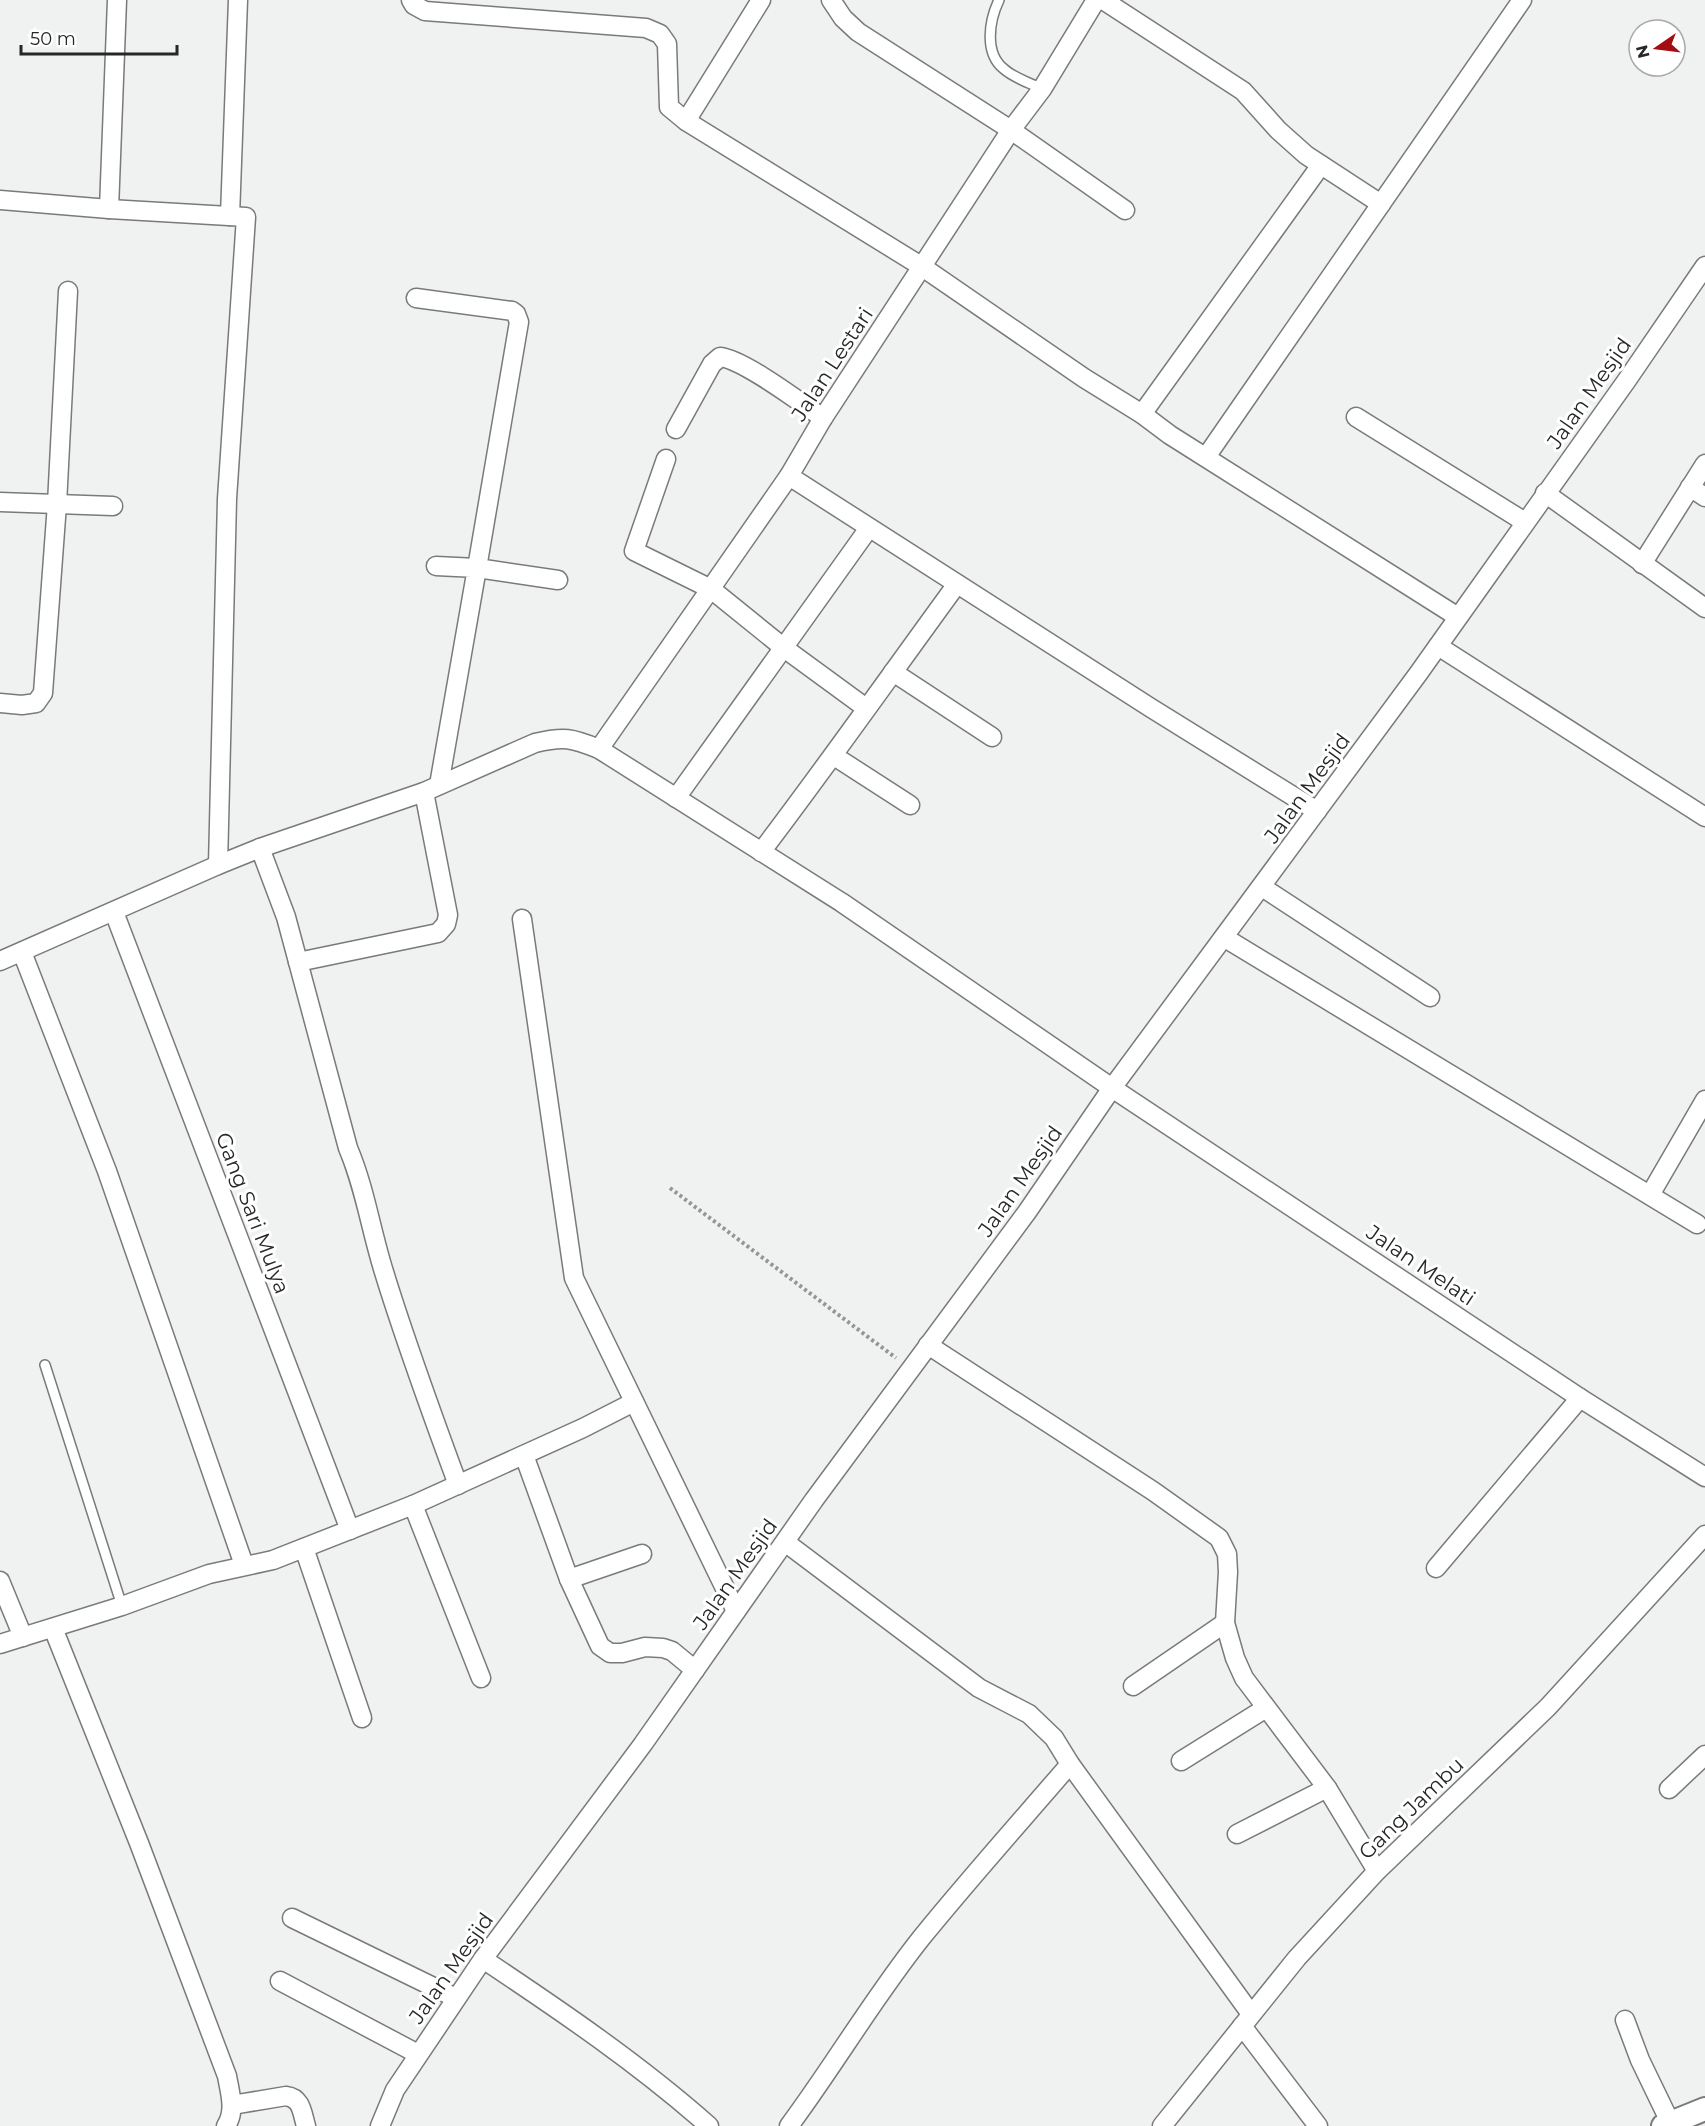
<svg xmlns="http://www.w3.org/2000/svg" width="1705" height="2126" font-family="Montserrat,sans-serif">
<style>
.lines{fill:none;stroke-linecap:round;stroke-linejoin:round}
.service-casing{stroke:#787b7a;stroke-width:12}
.minor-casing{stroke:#787b7a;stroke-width:21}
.tertiary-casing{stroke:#787b7a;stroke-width:26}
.path{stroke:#949695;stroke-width:4;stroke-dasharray:3 3;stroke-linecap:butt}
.service{stroke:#fff;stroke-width:9}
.minor{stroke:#fff;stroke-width:18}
.tertiary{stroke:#fff;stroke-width:22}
.labels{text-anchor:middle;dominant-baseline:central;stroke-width:6;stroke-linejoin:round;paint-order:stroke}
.street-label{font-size:21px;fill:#262727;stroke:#fff}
</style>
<rect width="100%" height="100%" fill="#eff2f0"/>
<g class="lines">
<defs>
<g id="service">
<path d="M999 0C989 21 984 53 1004 69 1014 78 1030 83 1042 89"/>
<polyline points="45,1365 122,1606"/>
</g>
<g id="minor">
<polyline points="411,0 414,5 425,11 646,28 660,34 667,44 669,107 686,121 921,266 1084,378 1142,414 1170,435 1458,617"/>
<polyline points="831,0 843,18 858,32 1011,130 1125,210"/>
<polyline points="1103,0 1243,91 1278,130 1306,155 1381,204"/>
<polyline points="686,121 761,0"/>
<polyline points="0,200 109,209 246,217 227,499 218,865"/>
<polyline points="109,209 117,0"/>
<polyline points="230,216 238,0"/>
<polyline points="416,298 512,311 516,314 519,322 477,568 558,580"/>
<polyline points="1142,414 1321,165"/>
<polyline points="1356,417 1525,522"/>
<path d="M676 429 712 364 720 357C743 359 801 403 823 418"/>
<polyline points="1206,457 1522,0"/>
<polyline points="666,459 634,551 711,589 784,648 866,708"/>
<polyline points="789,476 1151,708 1317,811"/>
<polyline points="1690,487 1705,497"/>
<polyline points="1545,493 1705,608"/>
<polyline points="0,502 113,506"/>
<polyline points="1642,564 1705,464"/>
<polyline points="436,566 477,568 439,785"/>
<polyline points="1438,646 1705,817"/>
<polyline points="893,672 992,737"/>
<polyline points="0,703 22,705 36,703 43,693 57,504 68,291"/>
<polyline points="599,749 789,476 823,418 1011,130 1042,89 1096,0"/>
<polyline points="834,756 910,805"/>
<polyline points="676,798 869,528"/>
<path d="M260 848 286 917 348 1148C365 1188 371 1231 384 1272 406 1344 432 1414 458 1485"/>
<path d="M761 852C828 764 892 673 957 584"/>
<polyline points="1262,887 1430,997"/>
<polyline points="114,912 350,1530"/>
<polyline points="522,919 574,1278 736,1611"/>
<polyline points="1225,938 1697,1224"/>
<polyline points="22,952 107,1171 244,1565"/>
<path d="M0 961 218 865 260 848 424 792 535 743C564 736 572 738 599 749L841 902 1112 1088 1580 1398 1705 1477"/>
<polyline points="298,962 438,933 446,924 448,915 424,792"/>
<polyline points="1650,1195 1705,1100"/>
<polyline points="928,1345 1153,1491 1219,1538 1227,1554 1228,1572 1225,1623 1235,1658 1244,1678 1327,1788 1377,1871"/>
<polyline points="524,1455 569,1579 600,1646 610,1653 622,1653 645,1647 663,1648 672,1651 695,1670"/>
<polyline points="413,1505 481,1678"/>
<polyline points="785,1542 979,1688 1029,1714 1054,1738 1070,1764 1251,2014"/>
<polyline points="304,1548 362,1718"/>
<polyline points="1436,1568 1580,1398"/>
<polyline points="569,1579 642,1554"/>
<polyline points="0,1581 23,1637"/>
<path d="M53 1628 139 1843 227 2076C230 2093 236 2111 226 2126"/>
<polyline points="0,1644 122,1606 209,1574 273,1560 413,1505 583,1428 634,1402"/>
<polyline points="1133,1686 1225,1623"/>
<polyline points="1181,1761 1266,1708"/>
<polyline points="1669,1789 1705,1755"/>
<polyline points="1237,1834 1327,1788"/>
<polyline points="292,1918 456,1998"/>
<path d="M483 1959C561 2011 639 2064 709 2126"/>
<polyline points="280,1981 418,2054"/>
<polyline points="1625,2020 1640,2060 1670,2122"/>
<polyline points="1242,2026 1318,2126"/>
<path d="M232 2105 286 2096C302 2098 302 2113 306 2126"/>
<polyline points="380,2126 395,2090 483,1959 643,1744 814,1500 1027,1212 1112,1088 1418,674 1627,380 1705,266"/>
<path d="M789 2126C835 2064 874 1997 922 1937 970 1878 1021 1821 1070 1764"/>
<polyline points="1162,2126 1297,1958 1377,1871 1548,1707 1705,1535"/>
</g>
<polyline id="tertiary" points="1663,2126 1705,2109"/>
</defs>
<use href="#service" class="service-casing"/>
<use href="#minor" class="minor-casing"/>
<use href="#tertiary" class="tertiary-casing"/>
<polyline class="path" points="670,1188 896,1358"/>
<use href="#service" class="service"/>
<use href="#minor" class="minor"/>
<use href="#tertiary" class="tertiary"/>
</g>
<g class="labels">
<g class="street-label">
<text transform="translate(832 364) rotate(-57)">Jalan Lestari</text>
<text transform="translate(1589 393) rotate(-55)">Jalan Mesjid</text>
<text transform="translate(1307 788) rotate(-54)">Jalan Mesjid</text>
<text transform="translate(1020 1181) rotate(-55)">Jalan Mesjid</text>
<text transform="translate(253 1213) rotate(69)">Gang Sari Mulya</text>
<text transform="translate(1421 1265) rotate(34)">Jalan Melati</text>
<text transform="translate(735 1574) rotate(-55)">Jalan Mesjid</text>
<text transform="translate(1411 1808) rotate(-44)">Gang Jambu</text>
<text transform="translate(451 1968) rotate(-55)">Jalan Mesjid</text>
</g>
</g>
<g transform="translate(1657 48) rotate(256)"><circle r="28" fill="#ffffff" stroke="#a8a9a9" stroke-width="1.5"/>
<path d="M0-4.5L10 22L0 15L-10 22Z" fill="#a40d12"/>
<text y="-9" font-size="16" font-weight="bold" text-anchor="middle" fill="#262727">N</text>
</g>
<path d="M21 45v9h156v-9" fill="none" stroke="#262727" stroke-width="3"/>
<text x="30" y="45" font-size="18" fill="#262727" stroke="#ffffff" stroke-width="4.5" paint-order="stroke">50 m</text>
</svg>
